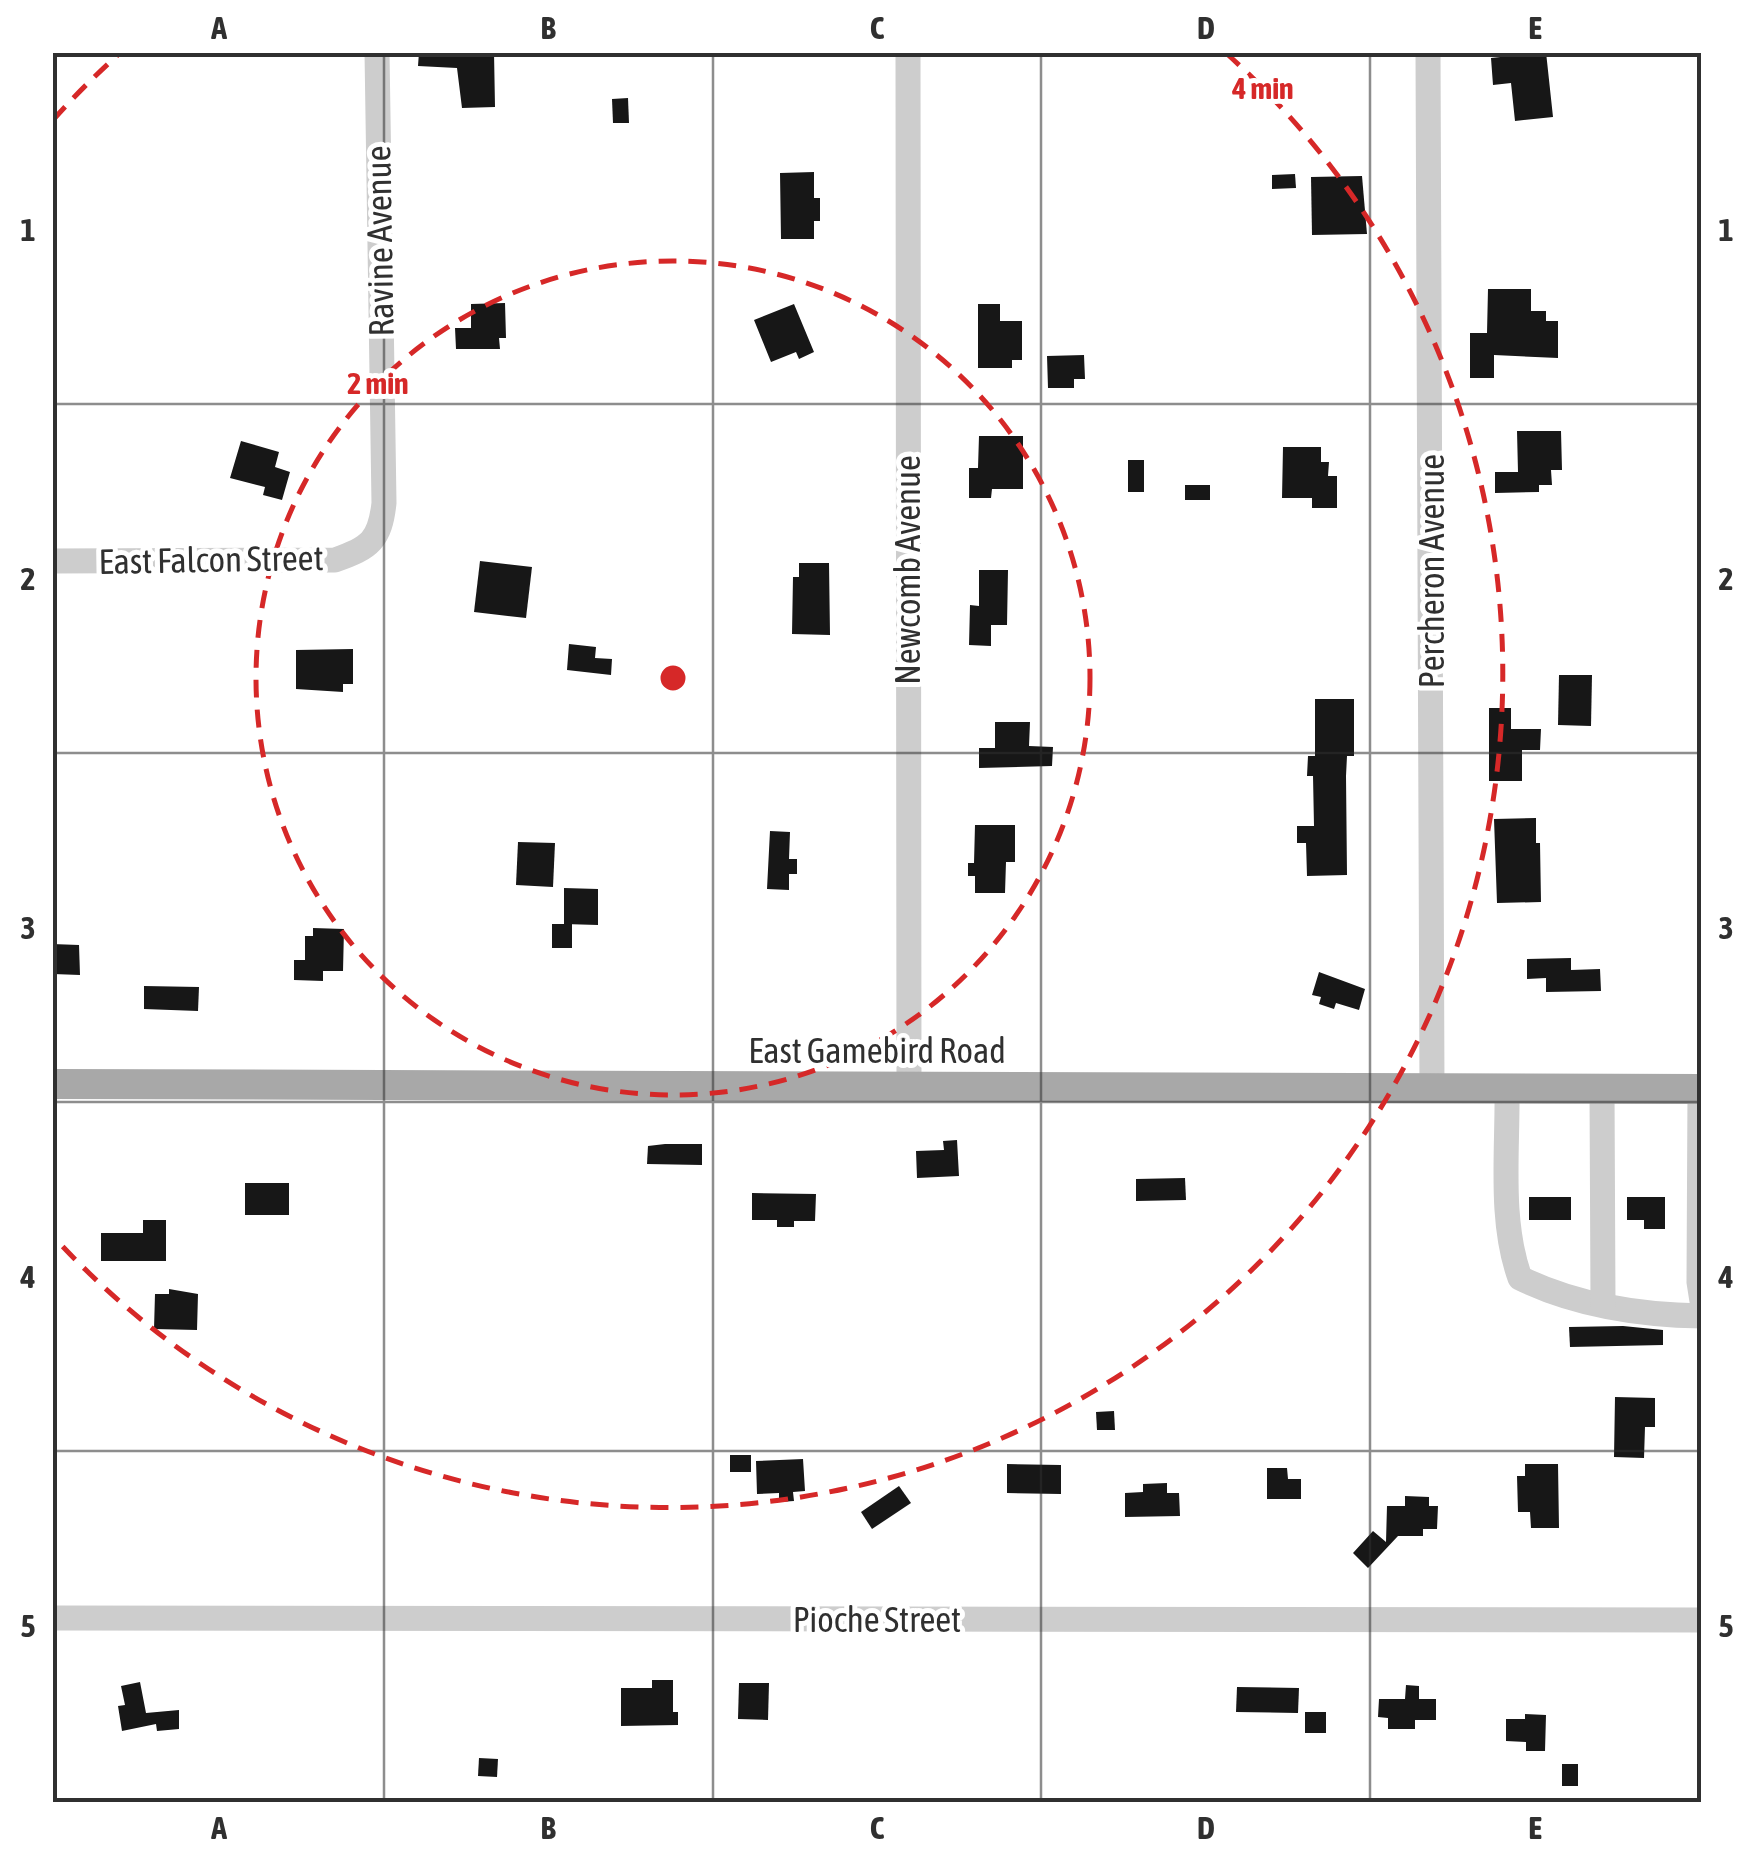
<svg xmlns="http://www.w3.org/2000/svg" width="1754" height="1855" font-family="'Asap Condensed',sans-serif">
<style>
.building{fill:#171717}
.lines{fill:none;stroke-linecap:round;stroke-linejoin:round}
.minor{stroke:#cdcdcd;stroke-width:25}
.major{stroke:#a8a8a8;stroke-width:30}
.grid{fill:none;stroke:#303030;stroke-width:2.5;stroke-opacity:0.55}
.ring{fill:none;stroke:#d62828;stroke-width:5;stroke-dasharray:18 12}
.labels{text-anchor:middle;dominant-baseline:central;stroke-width:10;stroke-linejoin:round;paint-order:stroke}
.street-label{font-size:35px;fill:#303030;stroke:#fff}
.centre{fill:#d62828;stroke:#fff;stroke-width:5}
.ring-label{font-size:30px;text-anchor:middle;font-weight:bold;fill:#d62828;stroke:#fff;stroke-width:10;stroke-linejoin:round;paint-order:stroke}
.neatline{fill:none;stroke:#303030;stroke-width:4}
.grid-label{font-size:32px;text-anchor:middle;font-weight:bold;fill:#303030}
</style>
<rect width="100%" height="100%" fill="#fff"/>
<g class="building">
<polygon points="419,52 494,52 495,107 462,108 457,68 418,66"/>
<polygon points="1546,52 1553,117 1515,121 1511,83 1493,85 1491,58"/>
<polygon points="628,98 629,123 613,123 612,99"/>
<polygon points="814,172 814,198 820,198 820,221 814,221 814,239 781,239 780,173"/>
<polygon points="1295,174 1296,188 1272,189 1272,175"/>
<polygon points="1362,176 1367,234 1312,235 1311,177"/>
<polygon points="1488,289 1531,289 1531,311 1546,311 1546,321 1558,321 1558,358 1494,355 1494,378 1470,378 1470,333 1487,333"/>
<polygon points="505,303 506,338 499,338 500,349 456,349 455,328 471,328 471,304"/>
<polygon points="794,304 814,352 799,359 796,352 771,362 754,320"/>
<polygon points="978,304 1000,304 1000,321 1022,321 1022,360 1012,360 1012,368 978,368"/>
<polygon points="1084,355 1085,379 1074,379 1074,388 1048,388 1047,356"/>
<polygon points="1517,431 1561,431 1562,470 1551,470 1552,485 1539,485 1539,492 1495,493 1495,472 1518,472"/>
<polygon points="979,436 1023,436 1023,489 992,489 991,498 969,498 969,468 978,468"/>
<polygon points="241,441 279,452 275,467 290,472 282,500 263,495 265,487 230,478"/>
<polygon points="1283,447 1321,447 1321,462 1329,462 1328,476 1337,476 1337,508 1312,508 1312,498 1282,498"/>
<rect x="1128" y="460" width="16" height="32"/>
<rect x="1185" y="485" width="25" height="15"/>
<polygon points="480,561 532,567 526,618 474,612"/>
<polygon points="799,563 829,563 830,635 792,634 793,577 799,577"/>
<polygon points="979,570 1008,570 1007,625 991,625 991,646 969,645 970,605 979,606"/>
<polygon points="569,644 596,647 595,658 612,659 611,675 567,670"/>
<polygon points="353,649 353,684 343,684 343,692 296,689 296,650"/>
<polygon points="1559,675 1592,675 1591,726 1558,725"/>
<polygon points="1315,699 1354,699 1354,756 1347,756 1346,776 1347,875 1307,876 1306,843 1297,843 1297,826 1314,826 1313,776 1307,776 1308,756 1315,756"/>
<polygon points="1489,708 1511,708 1511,729 1541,729 1540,750 1522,750 1522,781 1489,781"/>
<polygon points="995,722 1030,722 1029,746 1053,747 1052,766 979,768 979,748 995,748"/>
<polygon points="1536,818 1536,843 1540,843 1541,902 1497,903 1494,819"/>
<polygon points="975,825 1015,825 1015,862 1006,862 1005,893 975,893 975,876 968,876 968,863 974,863"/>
<polygon points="770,831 790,832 789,859 797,859 797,874 789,874 789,890 767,889"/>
<polygon points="518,842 555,843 553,887 516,885"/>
<polygon points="564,888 598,889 598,925 564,924"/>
<rect x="552" y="924" width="20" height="24"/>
<polygon points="313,928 344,929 343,971 323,971 323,981 294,980 294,960 305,960 305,936 313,936"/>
<polygon points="52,944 79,945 80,975 53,974"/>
<polygon points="1571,958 1571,970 1600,969 1601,991 1546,992 1546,978 1527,979 1527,959"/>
<polygon points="1319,972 1365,989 1359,1010 1336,1003 1334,1009 1319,1004 1321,997 1312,995"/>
<polygon points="144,986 199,987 198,1011 144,1009"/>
<polygon points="957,1140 959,1176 917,1178 916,1151 944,1150 943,1141"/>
<polygon points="665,1144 702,1144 702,1165 647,1164 648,1146"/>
<polygon points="1185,1178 1186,1200 1136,1201 1136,1179"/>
<rect x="245" y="1183" width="44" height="32"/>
<polygon points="752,1193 816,1194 815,1221 794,1221 794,1227 777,1227 777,1220 752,1220"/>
<rect x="1529" y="1197" width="42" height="23"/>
<polygon points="1627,1197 1665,1197 1665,1229 1644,1229 1644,1220 1627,1220"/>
<polygon points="143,1220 166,1220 166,1261 101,1261 101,1233 143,1233"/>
<polygon points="169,1289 198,1294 197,1330 154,1329 155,1294 169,1294"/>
<polygon points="1623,1326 1663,1330 1663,1345 1570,1347 1569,1327"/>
<polygon points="1615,1397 1655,1398 1655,1427 1645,1427 1644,1458 1614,1457"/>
<polygon points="1114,1411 1115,1430 1097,1430 1096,1412"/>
<rect x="730" y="1455" width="21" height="17"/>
<polygon points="803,1459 805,1491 793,1492 794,1501 779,1502 779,1493 757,1494 756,1461"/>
<polygon points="1007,1464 1061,1465 1061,1494 1007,1493"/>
<polygon points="1525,1464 1558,1464 1559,1528 1531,1528 1530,1512 1518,1512 1517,1476 1525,1476"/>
<polygon points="1267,1468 1287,1468 1288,1479 1301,1479 1301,1499 1267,1499"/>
<polygon points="1167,1483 1167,1493 1179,1493 1180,1516 1125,1517 1125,1493 1143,1492 1143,1484"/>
<polygon points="899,1486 911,1503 872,1529 861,1512"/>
<polygon points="1405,1496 1429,1497 1429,1506 1438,1506 1437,1529 1423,1529 1423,1536 1398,1536 1368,1568 1353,1553 1373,1531 1386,1542 1387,1506 1405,1506"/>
<polygon points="652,1680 673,1680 673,1712 678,1712 678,1725 621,1726 621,1688 652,1688"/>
<polygon points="140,1682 146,1713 179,1710 179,1729 157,1731 156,1724 122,1731 118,1706 125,1705 121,1686"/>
<polygon points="739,1683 769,1683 768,1720 738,1719"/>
<polygon points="1406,1685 1419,1686 1419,1699 1436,1699 1436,1720 1415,1720 1415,1729 1388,1729 1388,1718 1378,1717 1379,1699 1405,1699"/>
<polygon points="1237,1687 1299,1688 1298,1713 1236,1712"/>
<rect x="1305" y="1712" width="21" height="21"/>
<polygon points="1525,1714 1546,1715 1545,1751 1526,1751 1526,1742 1506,1741 1506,1719 1525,1719"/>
<polygon points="479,1758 498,1759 497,1777 478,1776"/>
<rect x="1562" y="1764" width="16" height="22"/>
</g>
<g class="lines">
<g class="minor">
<polyline points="908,52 909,1087"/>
<polyline points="1428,52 1432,1089"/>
<path d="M52 561 335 560C370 548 380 540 384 503L377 52"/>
<path d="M1507 1089C1508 1150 1499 1220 1520 1278 1575 1305 1641 1315 1702 1316"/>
<polyline points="1602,1089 1603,1304"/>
<polyline points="1700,1089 1699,1282 1702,1301"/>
<polyline points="52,1618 1702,1620"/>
</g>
<polyline class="major" points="52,1084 1702,1089"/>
</g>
<path class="grid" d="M384 52V1802M713 52V1802M1041 52V1802M1370 52V1802M52 404H1702M52 753H1702M52 1102H1702M52 1451H1702"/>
<g class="ring">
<circle cx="673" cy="678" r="417"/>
<path d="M53 120A834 834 0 0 1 120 53M1226 53A834 834 0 1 1 53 1236"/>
</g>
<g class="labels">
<g class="street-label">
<text transform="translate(379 241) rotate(-91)">Ravine Avenue</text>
<text transform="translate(211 559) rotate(-1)">East Falcon Street</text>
<text transform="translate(907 570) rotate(-90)">Newcomb Avenue</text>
<text transform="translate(1431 571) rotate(-90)">Percheron Avenue</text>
<text x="877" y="1050">East Gamebird Road</text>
<text x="877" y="1619">Pioche Street</text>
</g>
</g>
<circle cx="673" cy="678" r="15" class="centre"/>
<g class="ring-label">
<text x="1263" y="99">4 min</text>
<text x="378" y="394">2 min</text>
</g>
<rect width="1754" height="1855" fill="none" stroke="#ffffff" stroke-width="110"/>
<rect x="55" y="55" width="1644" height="1745" class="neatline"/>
<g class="grid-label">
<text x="219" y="39">A</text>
<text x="548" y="39">B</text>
<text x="877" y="39">C</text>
<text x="1206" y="39">D</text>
<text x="1535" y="39">E</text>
<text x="28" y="241">1</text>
<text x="1726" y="241">1</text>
<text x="28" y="590">2</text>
<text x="1726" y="590">2</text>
<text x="28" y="939">3</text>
<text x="1726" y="939">3</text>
<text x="28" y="1288">4</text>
<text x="1726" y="1288">4</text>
<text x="28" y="1637">5</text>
<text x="1726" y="1637">5</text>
<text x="219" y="1839">A</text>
<text x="548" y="1839">B</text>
<text x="877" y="1839">C</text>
<text x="1206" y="1839">D</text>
<text x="1535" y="1839">E</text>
</g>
</svg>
